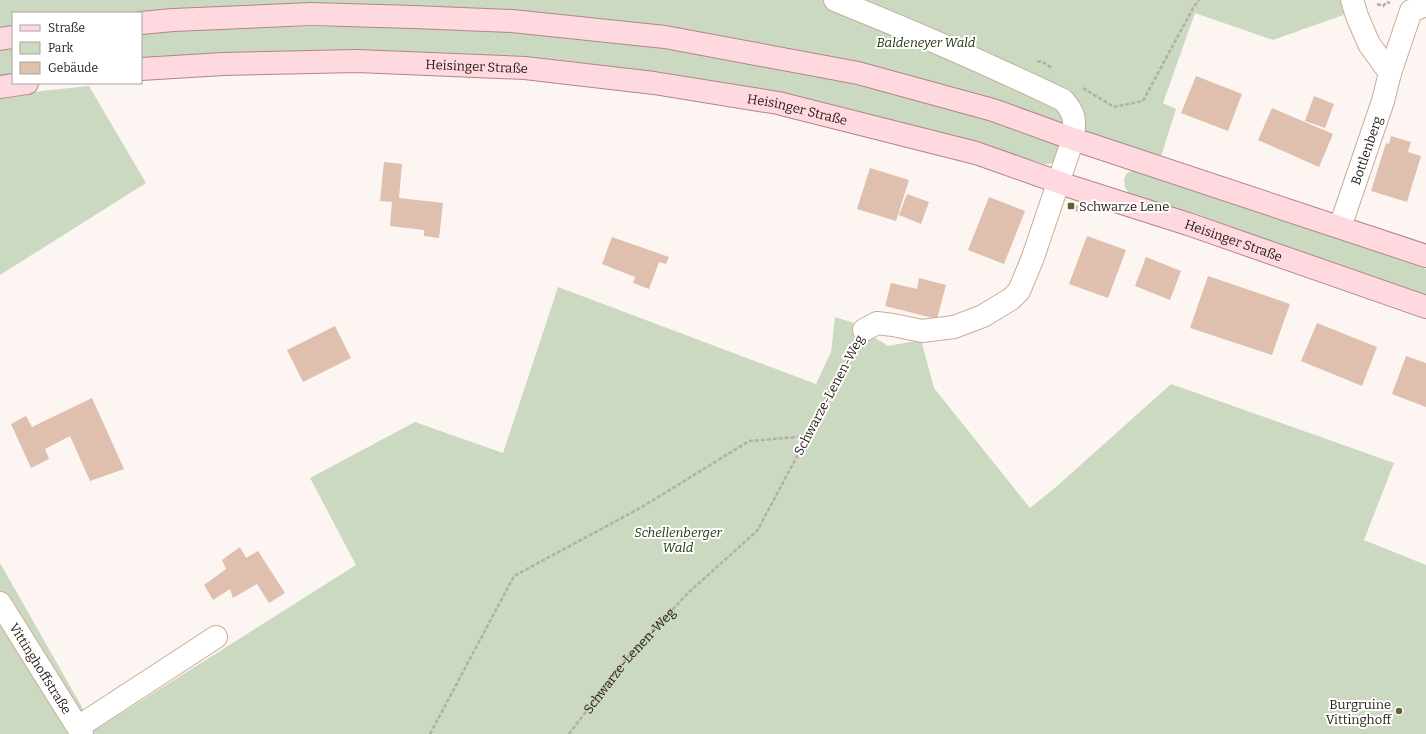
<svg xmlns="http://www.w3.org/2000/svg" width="1426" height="734" font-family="Bitter,serif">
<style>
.green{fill:#cbd9c1}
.building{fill:#dfbfad}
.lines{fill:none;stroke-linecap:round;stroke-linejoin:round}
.minor-casing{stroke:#caac9a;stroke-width:24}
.major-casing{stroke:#b18589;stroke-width:24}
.path{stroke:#b5ada8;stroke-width:2.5;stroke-dasharray:4 2;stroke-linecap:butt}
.minor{stroke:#fff;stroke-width:22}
.major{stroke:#fed9df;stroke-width:22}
.poi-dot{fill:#62612e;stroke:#fff;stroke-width:1.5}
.labels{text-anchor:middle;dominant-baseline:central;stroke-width:4;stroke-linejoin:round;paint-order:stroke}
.park-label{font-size:13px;font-style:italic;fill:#20380c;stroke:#fff}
.street-label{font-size:13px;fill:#251a13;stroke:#fff}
.poi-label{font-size:13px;fill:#251a13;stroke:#fff;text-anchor:start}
</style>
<rect width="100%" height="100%" fill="#fcf5f1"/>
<g class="green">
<polygon points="0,0 1358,0 1360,9 1273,40 1195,13 1163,103 1176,109 1159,163 1063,131 575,17 432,6 371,5 223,7 132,13 13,13 13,27 0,28"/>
<path d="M389 26C561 32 732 51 898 95 936 105 974 114 1010 126 1027 132 1042 139 1058 145 1060 157 1058 164 1044 164L988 147 518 57 343 50 228 53 141 59V33L235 27Z"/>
<polygon points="13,48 13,74 0,76 0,50"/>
<polygon points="89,86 146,183 0,275 0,97 41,91"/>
<polygon points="1138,169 1426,269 1426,296 1154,201 1131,195 1125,188 1124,179 1127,173"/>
<polygon points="558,287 816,384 831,352 835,317 860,325 869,334 888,346 921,340 934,388 1030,508 1056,487 1171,384 1394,463 1364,540 1426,565 1426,734 0,734 0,563 95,730 356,565 310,478 415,422 503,453"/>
</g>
<g class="building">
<polygon points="1196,76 1242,94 1228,131 1181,113"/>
<polygon points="1314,96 1334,104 1325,128 1305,121"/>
<polygon points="1272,108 1333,134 1319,167 1258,140"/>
<polygon points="1391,136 1411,142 1408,152 1421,156 1407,202 1371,191 1386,143 1389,144"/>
<polygon points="384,162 402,164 399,198 443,203 439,238 424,236 424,230 390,226 392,202 380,201"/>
<polygon points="870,168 909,180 896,221 857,209"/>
<polygon points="907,194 929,202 921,224 899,215"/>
<polygon points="989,197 1025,211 1004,264 968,250"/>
<polygon points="1069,202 1082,207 1080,213 1067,207"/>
<polygon points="1087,236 1126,250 1108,298 1069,284"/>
<polygon points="612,237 669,257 666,264 659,262 649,289 633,283 635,277 602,264"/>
<polygon points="1146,257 1181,271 1170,300 1135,286"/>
<polygon points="1208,276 1290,304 1272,355 1190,328"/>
<polygon points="919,278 946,285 937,319 885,306 891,283 917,289"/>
<polygon points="1317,323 1377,347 1362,386 1301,361"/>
<polygon points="335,326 351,358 303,382 287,350"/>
<polygon points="1406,356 1426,363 1426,407 1392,394"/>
<polygon points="92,398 124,469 90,481 70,436 45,449 49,459 31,468 11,424 26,416 32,427"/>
<polygon points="240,547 246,558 258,551 285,593 269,603 257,584 233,598 230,589 213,600 204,585 226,569 222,560"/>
</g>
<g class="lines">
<defs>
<g id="minor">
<path d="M835 0C912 31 988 64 1063 100 1076 114 1075 121 1073 139L1032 260 1019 291 1011 299 983 316 954 327 922 331 893 325 877 323 864 330"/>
<polyline points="1352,0 1357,16 1369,44 1390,73"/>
<path id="s2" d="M1340 227 1383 101 1390 73 1411 11 1426 5"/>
<path id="s3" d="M0 603 82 734"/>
<polyline points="78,727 216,637"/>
</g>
<g id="major">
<polyline points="141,23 173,20 311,14 414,17 512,21 665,37 858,73 993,110 1073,139 1426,256"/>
<polyline points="0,39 13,37"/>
<path id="s4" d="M141 69 223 64 357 61 525 68 654 83 778 103 976 153 1075 188 1188 224 1426 307"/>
<polyline points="0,87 27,83"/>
</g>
</defs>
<use href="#minor" class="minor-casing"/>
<use href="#major" class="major-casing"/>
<g class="path">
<polyline points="1377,4 1383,6 1387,2 1390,3"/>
<polyline points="1037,62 1041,61 1052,68"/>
<polyline points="1083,88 1114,107 1143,101 1193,8 1199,0"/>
<polyline points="430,734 514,576 642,507 749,441 808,436"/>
<path id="s1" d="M569 734 625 660 688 593 757 531 808 436 833 383 853 349"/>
</g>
<use href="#minor" class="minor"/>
<use href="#major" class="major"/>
</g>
<g class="poi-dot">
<rect x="1067" y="202" width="8" height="8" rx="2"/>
<circle cx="1399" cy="711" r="4"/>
</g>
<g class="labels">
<g class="park-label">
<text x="926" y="42">Baldeneyer Wald</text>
<text x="678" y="532">Schellenberger<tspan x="678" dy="15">Wald</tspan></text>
</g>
<g class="street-label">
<text stroke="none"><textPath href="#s4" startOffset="336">Heisinger Straße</textPath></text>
<text stroke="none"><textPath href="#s4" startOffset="660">Heisinger Straße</textPath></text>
<text stroke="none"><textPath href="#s2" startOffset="81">Bottlenberg</textPath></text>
<text stroke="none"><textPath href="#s4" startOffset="1116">Heisinger Straße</textPath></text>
<text transform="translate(829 395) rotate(-62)">Schwarze-Lenen-Weg</text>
<text stroke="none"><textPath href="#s1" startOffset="95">Schwarze-Lenen-Weg</textPath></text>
<text stroke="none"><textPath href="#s3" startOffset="77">Vittinghoffstraße</textPath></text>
</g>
<g class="poi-label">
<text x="1079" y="206">Schwarze Lene</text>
<text x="1391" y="704" text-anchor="end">Burgruine<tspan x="1391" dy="15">Vittinghoff</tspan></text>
</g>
</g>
<rect x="12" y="12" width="130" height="72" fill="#ffffff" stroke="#a8a3a1"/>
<rect x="20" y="25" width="20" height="6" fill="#fed9df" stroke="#a8a3a1"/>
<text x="48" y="32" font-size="12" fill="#251a13">Straße</text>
<rect x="20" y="42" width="20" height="12" fill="#cbd9c1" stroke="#a8a3a1"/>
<text x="48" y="52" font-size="12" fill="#251a13">Park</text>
<rect x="20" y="62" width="20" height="12" fill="#dfbfad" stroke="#a8a3a1"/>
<text x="48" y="72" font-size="12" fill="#251a13">Gebäude</text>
</svg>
